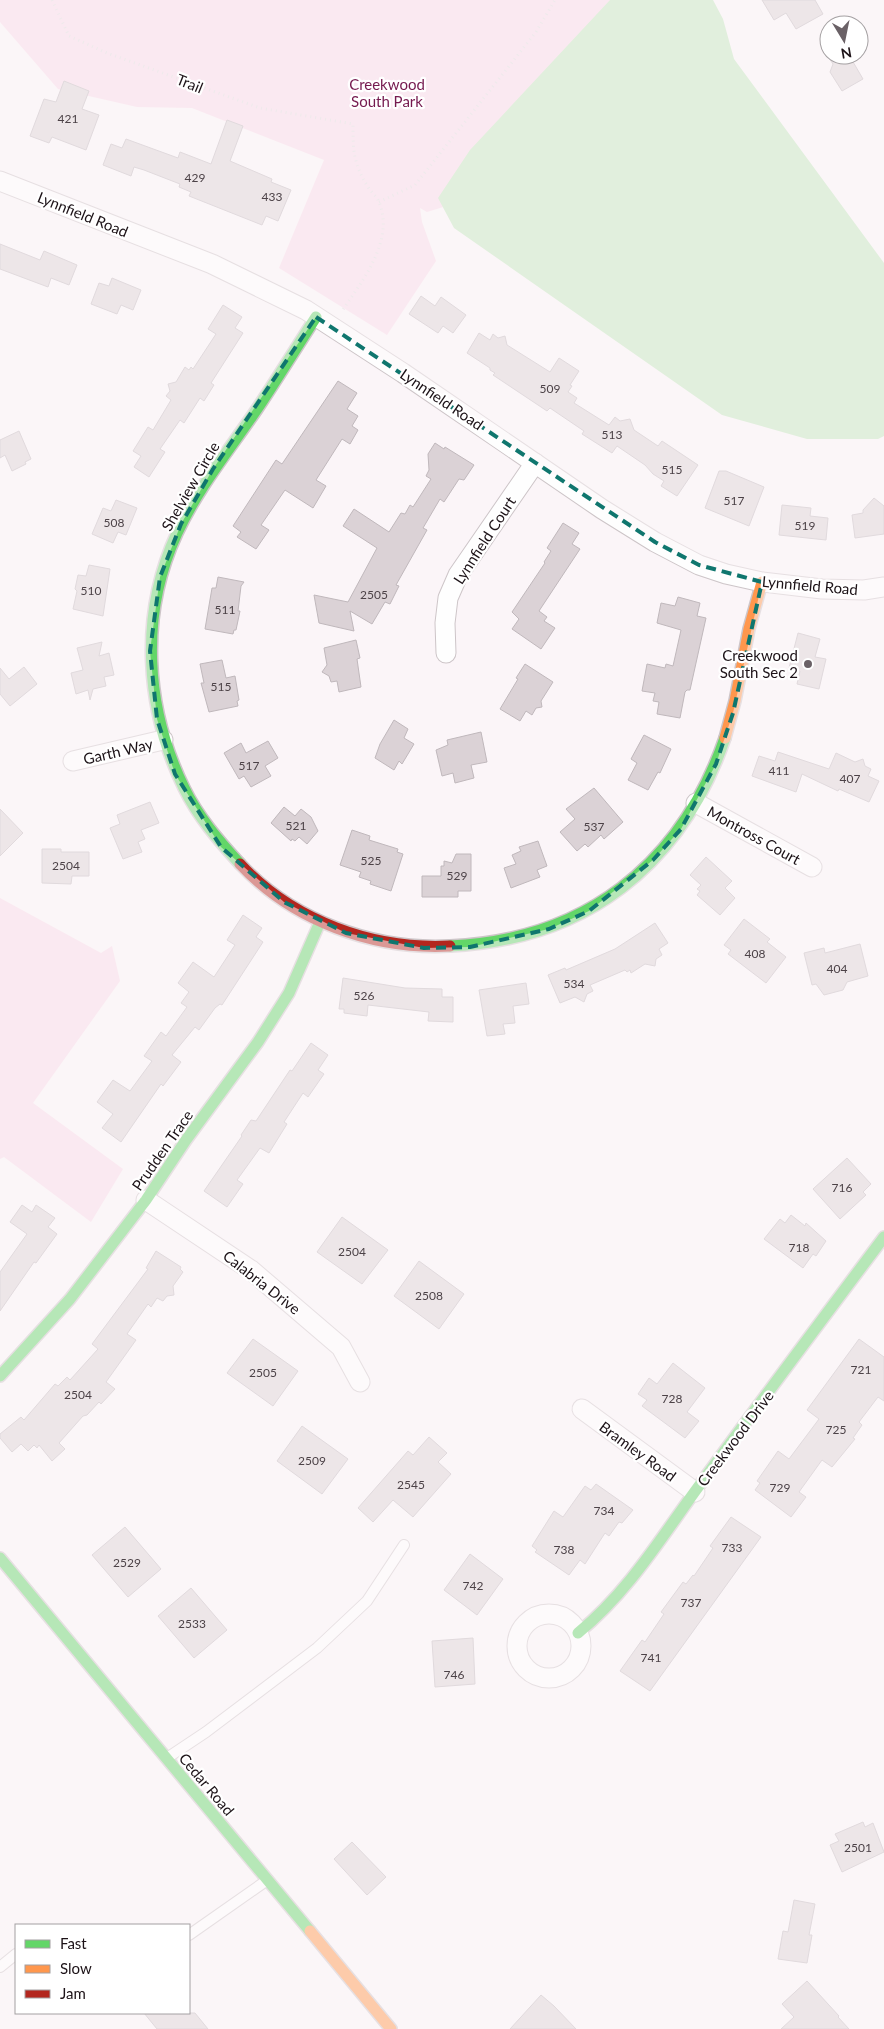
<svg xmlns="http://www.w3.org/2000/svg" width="884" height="2029" font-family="Lato,sans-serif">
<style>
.green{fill:#f9dae8}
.water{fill:#c0e7bc}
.building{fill:#dbd2d6;stroke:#c0b8bc}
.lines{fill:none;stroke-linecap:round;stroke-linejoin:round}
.lane-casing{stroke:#cdc5c8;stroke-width:12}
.street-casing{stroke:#cdc5c8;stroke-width:21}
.fast-casing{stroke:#cdc5c8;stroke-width:14}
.slow-casing{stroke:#cdc5c8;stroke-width:14}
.jam-casing{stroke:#cdc5c8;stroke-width:14}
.path{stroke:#dddbdc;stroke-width:3;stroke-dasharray:1 4;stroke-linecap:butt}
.lane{stroke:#fefefe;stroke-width:10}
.street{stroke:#fefefe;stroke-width:19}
.fast{stroke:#63d668;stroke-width:11}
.slow{stroke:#ff974d;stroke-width:11}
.jam{stroke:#b3261e;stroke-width:11}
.marked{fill:none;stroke:#0f766e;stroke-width:4;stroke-dasharray:10 6;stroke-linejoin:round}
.poi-dot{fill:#6a6166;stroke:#fff;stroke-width:2}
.labels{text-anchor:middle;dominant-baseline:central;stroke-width:4.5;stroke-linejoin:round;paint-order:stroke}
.number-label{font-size:12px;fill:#4c4247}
.street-label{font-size:15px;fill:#1c1217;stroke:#fff}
.park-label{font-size:15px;fill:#751a4f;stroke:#fff}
.poi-label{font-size:15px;fill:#1c1217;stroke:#fff;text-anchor:end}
</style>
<rect width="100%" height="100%" fill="#fbf5f8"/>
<g class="green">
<polygon points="0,0 643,0 453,204 427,212 420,208 422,222 436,261 387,335 279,268 324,160 192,108 137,107 58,89 0,22"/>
<polygon points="0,898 101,953 112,946 120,981 33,1103 123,1169 91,1222 4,1157 0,1159"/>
</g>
<polygon class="water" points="610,0 713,0 723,19 734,59 884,263 884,436 878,439 807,439 722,415 454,228 438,198 470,150"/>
<g class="building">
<polygon points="762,0 815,0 823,14 796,29 786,13 774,20"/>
<polygon points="835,55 849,55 863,79 842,91 830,72 833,64 829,58"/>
<polygon points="64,81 89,91 82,109 99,115 86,150 52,137 49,143 30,136 44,99 56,102"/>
<polygon points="227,120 243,126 230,161 272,179 271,182 291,190 278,221 266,216 262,225 189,196 191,192 179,187 180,184 144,170 134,167 131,176 103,165 111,144 122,148 126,139 178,158 180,152 211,164"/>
<polygon points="0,244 40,260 44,251 77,265 69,285 51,278 48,287 0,269"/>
<polygon points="112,278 141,290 133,310 121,305 117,314 91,304 99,283 109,286"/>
<polygon points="421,296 435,306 441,297 466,315 453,333 443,326 438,333 409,314"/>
<polygon points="223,305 242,317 235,328 243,333 211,383 214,385 204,401 200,398 184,423 180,420 160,449 165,452 149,477 134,467 141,456 133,451 148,427 153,430 171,400 166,396 170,391 168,384 176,382 185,367 189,370 191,367 193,369 216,334 208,329"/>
<polygon points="479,333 490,340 493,334 498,338 505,336 507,345 550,372 559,358 579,371 570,385 572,386 568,392 577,398 574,403 609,425 615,417 620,421 630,419 634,430 658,446 662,441 698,465 677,496 661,486 664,481 653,474 645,465 617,446 612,453 582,434 584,431 550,408 547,411 493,375 495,373 490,370 490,368 467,353"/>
<polygon points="338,381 357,393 347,409 358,416 352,426 358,430 350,444 342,439 316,480 326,486 313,508 285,490 261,525 269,530 256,549 237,537 241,532 233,526 276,460 282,464"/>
<polygon points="19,431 31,459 25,462 26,464 12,471 5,455 0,458 0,440"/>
<polygon points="435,443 444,449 445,447 474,465 464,480 459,479 444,502 440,499 423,528 427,530 396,585 399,586 390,604 385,602 372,624 350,611 354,631 319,623 314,595 348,602 377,548 343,526 354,509 389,532 401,513 405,514 410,505 413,507 431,479 426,476 429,470 428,454"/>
<polygon points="719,471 726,471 764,487 749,526 705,508"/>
<polygon points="874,498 884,506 884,534 855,538 852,515 863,513 863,510"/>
<polygon points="116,500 137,508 126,535 118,532 113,543 92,534 103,508 111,511"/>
<polygon points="782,505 811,508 810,516 828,518 826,540 779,535"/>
<polygon points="563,523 579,533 572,544 580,549 539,611 547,617 544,621 555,628 541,649 512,629 519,619 512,612 545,563 544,562 551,551 547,548"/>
<polygon points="89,565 110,569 103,616 73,609 77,591 75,589 78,575 86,576"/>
<polygon points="218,577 244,582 241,586 238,611 240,611 236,630 234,630 233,634 205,629 212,588 216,588"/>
<polygon points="678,597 700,603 697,616 706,618 690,690 687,690 685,692 680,718 657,714 659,702 653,701 655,693 642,691 647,664 665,668 666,664 673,666 681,630 657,623 661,603 675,606"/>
<polygon points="798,633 820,639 815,657 826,659 819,689 797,684 800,671 789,668"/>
<polygon points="356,640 360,658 357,659 361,687 339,692 337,681 331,682 329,676 322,672 327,665 324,648"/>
<polygon points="102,642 99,656 109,653 114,675 104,677 106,686 93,689 90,700 88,690 76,694 71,673 83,670 77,648"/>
<polygon points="222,660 226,678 235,676 239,700 237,701 238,706 209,712 201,683 204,683 200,664"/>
<polygon points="525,664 553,682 541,701 542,707 536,708 532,715 526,711 520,721 500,709 518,679 516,678"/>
<polygon points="24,667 37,684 10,706 0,694 0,668 9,679"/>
<polygon points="394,720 408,729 404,738 414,744 402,764 399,761 394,770 375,758 380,744"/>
<polygon points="481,732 487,762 471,765 474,778 455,783 453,773 442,776 436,750 448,745 447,740"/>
<polygon points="644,735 671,749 660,773 658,772 648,790 628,780 637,763 631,759"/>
<polygon points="268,741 278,758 265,766 271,776 251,787 244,776 239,779 224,753 241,743 246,753"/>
<polygon points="778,752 829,769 836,753 855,762 863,759 865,766 871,769 868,776 879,781 869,802 839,789 838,791 802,774 796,792 752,776 759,756 775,761"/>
<polygon points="594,788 623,822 604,839 601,835 588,847 585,844 577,851 560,832 575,819 566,809"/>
<polygon points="150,802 159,823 141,830 145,839 138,842 142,852 123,859 110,828 120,824 117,815"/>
<polygon points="284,807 295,816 301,809 311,817 318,831 307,844 299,837 295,841 292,839 291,841 271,823"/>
<polygon points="0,809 23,833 0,856"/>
<polygon points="352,830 370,836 369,840 398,849 397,852 403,854 391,891 370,884 371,881 359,877 361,872 340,865"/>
<polygon points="538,841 547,866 537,870 540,877 511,888 504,868 516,864 512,855 521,851 519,847"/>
<polygon points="42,849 61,849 61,852 89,852 89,876 72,876 71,884 42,883"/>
<polygon points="456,854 471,854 471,891 458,891 458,897 422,897 422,876 441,876 441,866 444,866 444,861 452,863"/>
<polygon points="706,857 732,881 725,888 735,898 720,915 697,895 700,891 697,889 701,885 690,875"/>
<polygon points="243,915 262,928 256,937 263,942 222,1005 220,1004 215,1008 199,1030 195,1027 172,1055 181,1062 163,1086 161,1084 121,1142 102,1128 113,1114 97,1102 113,1080 130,1091 152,1061 144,1056 161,1032 166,1036 187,1007 181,1003 189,992 178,983 193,962 214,977 235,945 227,940"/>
<polygon points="744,919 770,939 767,942 786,957 766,983 728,954 731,950 724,945"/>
<polygon points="655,923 668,943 659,949 662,955 656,959 655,966 645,964 631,973 630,970 627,972 625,970 590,985 593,991 587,994 584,1002 575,997 560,1003 548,975 565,968 566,970 615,949"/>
<polygon points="860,944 868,976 847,982 843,990 824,995 816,984 812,985 804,953 824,948 825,953"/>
<polygon points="343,978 405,988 442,989 442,997 453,997 453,1022 428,1021 429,1012 368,1005 367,1016 344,1013 344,1009 339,1009"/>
<polygon points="526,983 529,1004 513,1006 515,1023 503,1024 505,1034 487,1036 479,990"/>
<polygon points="311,1043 328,1055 318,1070 324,1074 308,1097 303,1093 284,1122 287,1124 269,1153 260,1148 237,1180 243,1184 227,1207 204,1191 242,1136 241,1135 251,1120 256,1121 290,1070 292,1071"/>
<polygon points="847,1158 871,1184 863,1192 866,1195 840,1219 813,1189"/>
<polygon points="22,1205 32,1212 36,1205 55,1218 48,1227 57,1234 36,1263 34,1262 0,1311 0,1272 27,1234 10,1222"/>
<polygon points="791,1215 805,1226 806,1223 826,1241 816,1256 813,1254 803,1268 764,1239 780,1219 785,1223"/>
<polygon points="342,1217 388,1250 362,1284 317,1252"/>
<polygon points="156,1251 181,1267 180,1269 183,1272 173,1286 174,1295 167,1296 163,1301 157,1298 151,1307 148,1304 127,1334 136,1340 106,1382 115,1389 101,1404 99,1402 87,1415 83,1416 59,1443 65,1449 52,1461 39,1445 37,1448 34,1445 28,1451 21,1444 12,1452 0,1438 0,1434 21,1417 24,1420 55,1384 58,1386 67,1377 70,1380 98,1349 92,1344 148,1269 146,1268"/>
<polygon points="419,1261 464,1294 439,1329 394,1296"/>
<polygon points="253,1339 298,1371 273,1406 227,1373"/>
<polygon points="859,1339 884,1357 884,1401 878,1397 859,1422 862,1425 853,1438 855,1439 832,1467 822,1460 799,1492 806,1497 791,1517 755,1490 760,1483 757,1481 778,1451 789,1459 819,1419 807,1410"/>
<polygon points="673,1363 705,1388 687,1412 699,1421 685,1438 642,1406 647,1400 638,1394 649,1378 657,1384"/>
<polygon points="302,1426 348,1459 322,1494 277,1461"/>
<polygon points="429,1437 447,1453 438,1462 451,1474 413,1517 393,1500 373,1522 358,1508 408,1451 413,1455"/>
<polygon points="596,1484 633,1510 622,1523 619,1522 609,1536 605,1533 585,1564 580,1560 569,1575 535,1552 537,1550 532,1546 554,1511 563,1517 585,1486 591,1490"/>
<polygon points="731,1517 761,1537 650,1691 620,1671 642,1640 645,1642 664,1614 661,1612 683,1582 686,1584 693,1575 694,1576 713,1548 710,1546"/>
<polygon points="125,1527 161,1569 128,1597 92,1555"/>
<polygon points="470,1554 503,1579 477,1615 444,1590"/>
<polygon points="191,1588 227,1630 194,1658 158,1616"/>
<polygon points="473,1638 475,1684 435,1687 432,1641"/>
<polygon points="863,1822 865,1827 873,1823 884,1852 842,1872 830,1845 839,1841 835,1834"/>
<polygon points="352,1842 386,1877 367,1895 334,1859"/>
<polygon points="794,1900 815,1904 809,1935 812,1935 807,1963 778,1959 783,1931 788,1932"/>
<polygon points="807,1981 839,2016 838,2017 849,2029 781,2029 794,2017 782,2004"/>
<polygon points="541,1995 554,2006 576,2029 510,2029"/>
<polygon points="144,2013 195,2013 208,2029 157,2029"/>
</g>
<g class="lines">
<defs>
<g id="lane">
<polyline points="167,1758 206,1732 317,1648 367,1601 404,1545"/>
<polyline points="189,1935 266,1881"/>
<polyline points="0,1967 16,1954"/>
</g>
<g id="street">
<polyline points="0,181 212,264 306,310 403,373 602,509 655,542 699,565 726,574 762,582 822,589 864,590 884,587"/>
<polyline points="446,653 445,623 448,598 458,575 535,463"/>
<polyline points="73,761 163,740"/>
<polyline points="696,803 812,867"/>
<polyline points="146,1200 251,1270 341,1347 360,1382"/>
<polyline points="582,1409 695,1492"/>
<circle cx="549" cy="1646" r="32"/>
</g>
<g id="fast">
<path d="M240 864C219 841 198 817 184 788 145 708 139 615 177 533 198 488 229 450 257 409 277 379 296 348 316 317"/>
<path d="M450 946C585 940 681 866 725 738"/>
<polyline points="0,1376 70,1299 146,1200 186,1140 258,1042 289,993 320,922"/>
<polyline points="0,1558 310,1931"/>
<path d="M578 1633C627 1593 659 1541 696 1490 758 1405 821 1321 884 1237"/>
</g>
<g id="slow">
<polyline points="725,738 735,701 749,629 762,582"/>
<polyline points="310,1931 391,2029"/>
</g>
<path id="jam" d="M240 864C293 921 373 950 450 946"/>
</defs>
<use href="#lane" class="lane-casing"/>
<use href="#street" class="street-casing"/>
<use href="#fast" class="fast-casing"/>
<use href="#slow" class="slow-casing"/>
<use href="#jam" class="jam-casing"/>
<g class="path">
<path d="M52 0 69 36 107 53 260 108 353 124C353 150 353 163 368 187 371 192 377 196 379 202 395 241 362 281 342 311"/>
<polyline points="379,202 415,185 536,32 555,0"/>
</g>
<use href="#lane" class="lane"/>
<use href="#street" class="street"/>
<use href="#fast" class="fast"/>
<use href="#slow" class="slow"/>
<use href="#jam" class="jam"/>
</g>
<path d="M0 0H884V2029H0ZM316 317 655 542 699 565 762 582 733 713 716 764 681 829 653 860 589 911 549 929 470 947 424 948 346 933 284 902 221 847 175 774 157 719 150 651 160 577 181 524 213 469Z" fill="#fbf5f8" fill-opacity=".55" fill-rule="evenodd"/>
<path class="marked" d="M316 317 655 542 699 565 762 582 733 713 716 764 681 829 653 860 589 911 549 929 470 947 424 948 346 933 284 902 221 847 175 774 157 719 150 651 160 577 181 524 213 469Z"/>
<circle class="poi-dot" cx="808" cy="664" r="5"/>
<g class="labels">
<g class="number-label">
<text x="68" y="118">421</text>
<text x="195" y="177">429</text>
<text x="272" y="196">433</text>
<text x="550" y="388">509</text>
<text x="612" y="434">513</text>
<text x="672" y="469">515</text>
<text x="734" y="500">517</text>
<text x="114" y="522">508</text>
<text x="805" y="525">519</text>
<text x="91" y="590">510</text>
<text x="374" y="594">2505</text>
<text x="225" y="609">511</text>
<text x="221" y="686">515</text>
<text x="249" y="765">517</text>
<text x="779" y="770">411</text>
<text x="850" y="778">407</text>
<text x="296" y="825">521</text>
<text x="594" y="826">537</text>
<text x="371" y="860">525</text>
<text x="66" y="865">2504</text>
<text x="457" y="875">529</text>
<text x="755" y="953">408</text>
<text x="837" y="968">404</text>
<text x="574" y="983">534</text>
<text x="364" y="995">526</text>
<text x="842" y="1187">716</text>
<text x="799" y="1247">718</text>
<text x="352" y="1251">2504</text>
<text x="429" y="1295">2508</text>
<text x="861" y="1369">721</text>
<text x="263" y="1372">2505</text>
<text x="78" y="1394">2504</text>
<text x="672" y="1398">728</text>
<text x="836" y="1429">725</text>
<text x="312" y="1460">2509</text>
<text x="411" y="1484">2545</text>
<text x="780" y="1487">729</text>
<text x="604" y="1510">734</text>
<text x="732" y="1547">733</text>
<text x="564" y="1549">738</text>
<text x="127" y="1562">2529</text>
<text x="473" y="1585">742</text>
<text x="691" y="1602">737</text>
<text x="192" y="1623">2533</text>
<text x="651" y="1657">741</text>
<text x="454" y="1674">746</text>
<text x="858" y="1847">2501</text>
</g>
<g class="street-label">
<text transform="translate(190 83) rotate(22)">Trail</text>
<text transform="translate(83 214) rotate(22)">Lynnfield Road</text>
<text transform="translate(442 399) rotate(34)">Lynnfield Road</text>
<text transform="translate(190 486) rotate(-60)">Shelview Circle</text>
<text transform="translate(484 540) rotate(-57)">Lynnfield Court</text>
<text transform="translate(810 585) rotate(5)">Lynnfield Road</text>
<text transform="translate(118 751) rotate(-13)">Garth Way</text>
<text transform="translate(754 835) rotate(29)">Montross Court</text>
<text transform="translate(162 1150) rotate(-55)">Prudden Trace</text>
<text transform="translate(262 1282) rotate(38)">Calabria Drive</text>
<text transform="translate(735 1438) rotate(-53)">Creekwood Drive</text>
<text transform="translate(638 1451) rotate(36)">Bramley Road</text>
<text transform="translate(207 1784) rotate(50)">Cedar Road</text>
</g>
<g class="park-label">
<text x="387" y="84">Creekwood<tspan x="387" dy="17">South Park</tspan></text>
</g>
<g class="poi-label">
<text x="798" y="655">Creekwood<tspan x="798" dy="17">South Sec 2</tspan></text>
</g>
</g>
<rect x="15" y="1924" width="175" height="90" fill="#ffffff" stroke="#a4a0a2"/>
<rect x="25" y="1940" width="25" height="8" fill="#63d668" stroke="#a4a0a2"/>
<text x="60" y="1949" font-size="15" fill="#1c1217">Fast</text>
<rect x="25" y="1965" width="25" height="8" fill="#ff974d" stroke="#a4a0a2"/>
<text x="60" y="1974" font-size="15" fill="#1c1217">Slow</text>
<rect x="25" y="1990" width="25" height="8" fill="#b3261e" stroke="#a4a0a2"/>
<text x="60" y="1999" font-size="15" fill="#1c1217">Jam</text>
<g transform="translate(844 40) rotate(170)"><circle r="24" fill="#ffffff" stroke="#a4a0a2"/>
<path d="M0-4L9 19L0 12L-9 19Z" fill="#6a6166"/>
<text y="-8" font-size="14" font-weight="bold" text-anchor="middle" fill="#1c1217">N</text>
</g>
</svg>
